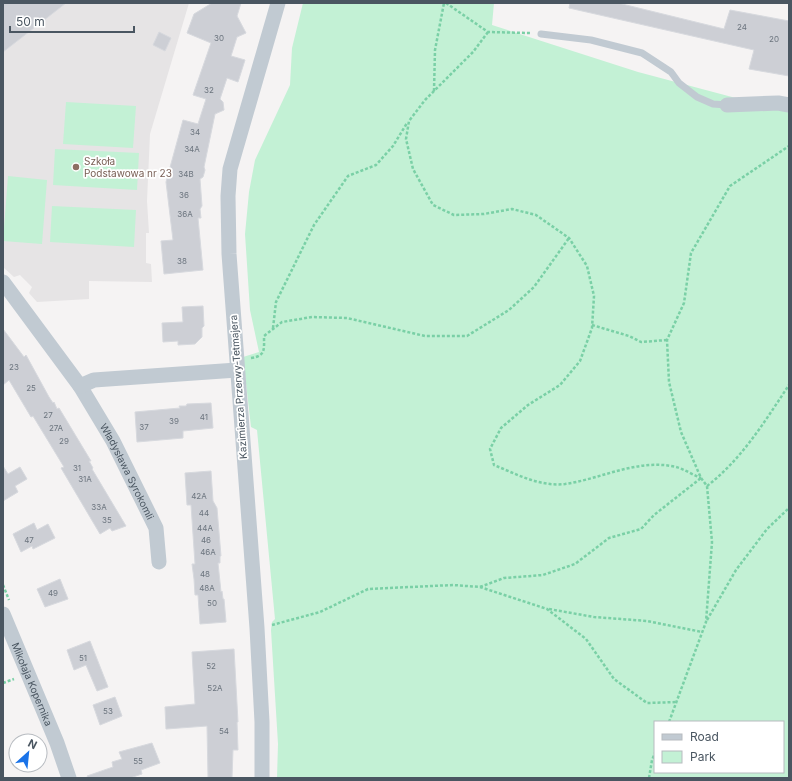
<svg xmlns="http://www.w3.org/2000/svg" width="792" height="781" font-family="Inter,sans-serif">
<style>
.education{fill:#e6e4e5}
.green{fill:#c3f1d5;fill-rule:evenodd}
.building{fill:#cdcfd5;stroke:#d7d9de}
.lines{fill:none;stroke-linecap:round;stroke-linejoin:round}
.path{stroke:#7ad0a6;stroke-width:2.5;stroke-dasharray:3 2;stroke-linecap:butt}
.service{stroke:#c1cad2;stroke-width:7}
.minor{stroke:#c1cad2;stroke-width:15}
.education-dot{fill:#8d6e63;stroke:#fff;stroke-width:1.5}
.labels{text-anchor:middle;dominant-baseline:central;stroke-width:3.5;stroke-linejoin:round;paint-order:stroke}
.number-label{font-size:8px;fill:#6b747e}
.education-label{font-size:10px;fill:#785e54;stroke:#fff;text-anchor:start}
.street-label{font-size:10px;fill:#4a5661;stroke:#fff}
</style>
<rect width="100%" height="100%" fill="#f5f3f3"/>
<polygon class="education" points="3,3 189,3 150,134 147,201 149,233 146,233 146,263 151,264 152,282 89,281 89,299 37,302 29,293 32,287 20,275 14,277 3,267"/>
<g class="green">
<path d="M303 3H494L492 25 638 72 789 112V778H277L278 744 271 630 272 622 275 619 257 430 251 427 243 357 259 352 250 310 245 234 249 192 255 160 290 85 292 48ZM655 722H783V772H655Z"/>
<polygon points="66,102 136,106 133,148 63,144"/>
<polygon points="55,149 139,153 137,190 53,185"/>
<polygon points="8,176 47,180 42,244 3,241"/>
<polygon points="52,206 136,210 134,247 50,242"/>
</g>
<g class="building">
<polygon points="3,3 66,3 3,52"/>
<polygon points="212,3 241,3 237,16 246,33 237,37 231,56 245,60 238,82 227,78 220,99 223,102 224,110 215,114 204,167 205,170 203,177 200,179 202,206 200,209 201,218 198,218 203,270 164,274 161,241 173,240 166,182 183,120 198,124 206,99 193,95 211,43 187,33 194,14"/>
<polygon points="570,3 618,3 724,29 730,10 789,21 789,76 749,69 754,50 569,8"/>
<polygon points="159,32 171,38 165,51 153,45"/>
<polygon points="203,306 204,326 202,328 202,337 195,344 178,345 178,341 163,342 162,323 183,322 182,307"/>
<polygon points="3,329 24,357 26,355 49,397 53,403 54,402 57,409 59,408 91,461 89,461 93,468 92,469 126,526 112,531 110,528 100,534 61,468 64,467 33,416 31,417 9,380 3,385"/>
<polygon points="211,403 213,428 183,431 183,438 137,442 135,412 180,408 179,406 186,406 187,404"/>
<polygon points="3,466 8,474 20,467 27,479 15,486 18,492 3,501"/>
<polygon points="211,471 213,501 217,508 221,556 220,556 220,563 218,563 221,592 222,591 223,599 224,599 226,622 200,624 198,595 195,595 194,579 192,564 195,564 191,505 187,505 185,473"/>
<polygon points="34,523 37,530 48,524 55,538 33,549 32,546 21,552 13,534"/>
<polygon points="60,579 68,599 45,607 37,589"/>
<polygon points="90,641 108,687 97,691 86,665 74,670 67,650"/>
<polygon points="234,649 238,722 237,722 238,750 233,750 232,778 208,778 207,726 166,729 165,707 195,704 192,652"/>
<polygon points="115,697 122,716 100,725 93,705"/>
<polygon points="152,743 160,763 141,770 142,774 130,778 88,778 87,776 113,767 112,762 122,759 119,752"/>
</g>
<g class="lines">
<g class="path">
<polyline points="446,3 488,32 530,33"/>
<path d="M488 32 473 52 425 100 409 121 406 139 413 169 433 205 454 215 484 214 512 209 536 215 569 238 587 266 594 296 592 328 580 361 560 385 528 405 501 428 490 449 494 465C516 474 540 487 565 484 601 479 638 458 676 467 684 469 693 475 701 478"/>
<polyline points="434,91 435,50 444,3"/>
<polyline points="592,325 629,336 641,342 667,340"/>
<polyline points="273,328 276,302 314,225 348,176 376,165 393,146 407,123"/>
<path d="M251 358C266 356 264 349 264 336L282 322 312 317 347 318 425 336H467L509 310 534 287 569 238"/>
<path d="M707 486C742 459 765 421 789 385"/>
<polyline points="3,585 9,600"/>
<polyline points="480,587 504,578 543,575 575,564 609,538 641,529 654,515 701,478"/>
<polyline points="549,609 594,617 647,621 702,632"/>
<polyline points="707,620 736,570 767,529 789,508"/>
<polyline points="272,625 320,612 368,589 453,585 480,587 547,609 586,639 614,679 647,703 677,702"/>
<polyline points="3,683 14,679"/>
<polyline points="669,722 706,622 712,542 707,486 701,478 681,432 669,382 667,340 684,303 691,253 730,186 789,146"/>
<polyline points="649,778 652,760 655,753"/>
</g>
<polyline class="service" points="541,34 591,40 642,53 671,72 679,83 697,97 713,104 727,105"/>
<g class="minor">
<polyline points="727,105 778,103 789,105"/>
<path id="s1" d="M3 282 80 386 113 441 156 528 159 562"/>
<polyline points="80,386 94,380 237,370"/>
<path id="s2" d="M3 614 57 743 69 778"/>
<polyline points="262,778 262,722 257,628 229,254 228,196 230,169 278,3"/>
</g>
</g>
<circle class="education-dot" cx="76" cy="167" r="4"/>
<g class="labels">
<g class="number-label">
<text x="742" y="27">24</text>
<text x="219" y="38">30</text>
<text x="774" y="39">20</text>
<text x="209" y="90">32</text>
<text x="195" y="132">34</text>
<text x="192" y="149">34A</text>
<text x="186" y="174">34B</text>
<text x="184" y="195">36</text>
<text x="185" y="214">36A</text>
<text x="182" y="261">38</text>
<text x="14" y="367">23</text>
<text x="31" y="388">25</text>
<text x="48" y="415">27</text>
<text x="204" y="417">41</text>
<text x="174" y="421">39</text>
<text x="144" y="427">37</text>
<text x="56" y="428">27A</text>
<text x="64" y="441">29</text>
<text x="77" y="468">31</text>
<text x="85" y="479">31A</text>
<text x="199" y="496">42A</text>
<text x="99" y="507">33A</text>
<text x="204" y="513">44</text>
<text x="107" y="520">35</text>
<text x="205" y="528">44A</text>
<text x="29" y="540">47</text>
<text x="206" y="540">46</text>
<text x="208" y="552">46A</text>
<text x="205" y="574">48</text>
<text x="207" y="588">48A</text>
<text x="53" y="593">49</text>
<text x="212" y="603">50</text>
<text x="83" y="658">51</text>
<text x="211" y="666">52</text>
<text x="215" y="688">52A</text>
<text x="108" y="711">53</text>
<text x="224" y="731">54</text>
<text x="138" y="761">55</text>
</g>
<g class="education-label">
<text x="84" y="161">Szkoła<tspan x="84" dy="12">Podstawowa nr 23</tspan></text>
</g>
<g class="street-label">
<text transform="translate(238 387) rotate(-94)">Kazimierza Przerwy-Tetmajera</text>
<text stroke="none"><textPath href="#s1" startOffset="227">Władysława Syrokomli</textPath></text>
<text stroke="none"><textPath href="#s2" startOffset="76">Mikołaja Kopernika</textPath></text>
</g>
</g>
<rect width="792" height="781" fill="none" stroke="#4a5661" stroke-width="8"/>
<rect x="654" y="721" width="130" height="52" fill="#ffffff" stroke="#b7bbc0"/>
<rect x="662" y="734" width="20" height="6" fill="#c1cad2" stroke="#b7bbc0"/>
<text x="690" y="741" font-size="12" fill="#4a5661">Road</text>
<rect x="662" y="751" width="20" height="12" fill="#c3f1d5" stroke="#b7bbc0"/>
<text x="690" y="761" font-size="12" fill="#4a5661">Park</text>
<g transform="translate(28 753) rotate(27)"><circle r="19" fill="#ffffff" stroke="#b7bbc0"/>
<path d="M0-3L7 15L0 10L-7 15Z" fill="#1a73e8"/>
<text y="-6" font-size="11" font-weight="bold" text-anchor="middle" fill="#4a5661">N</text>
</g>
<path d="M10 26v6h124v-6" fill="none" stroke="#4a5661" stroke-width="2"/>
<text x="16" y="26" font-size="12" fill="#4a5661" stroke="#ffffff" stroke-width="3" paint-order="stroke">50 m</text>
</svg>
